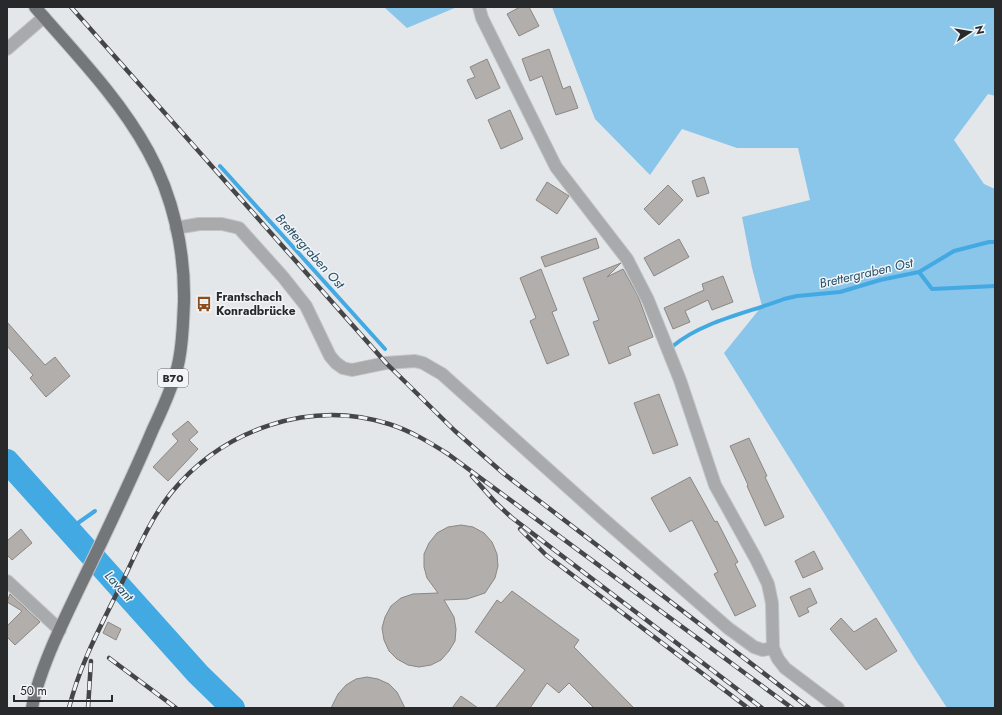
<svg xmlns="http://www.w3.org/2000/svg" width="1002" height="715" font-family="Jost,sans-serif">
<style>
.green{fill:#8ac5ea}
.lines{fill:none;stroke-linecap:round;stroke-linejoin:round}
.stream{stroke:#42a9e3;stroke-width:4}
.river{stroke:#42a9e3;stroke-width:24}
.building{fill:#b2aeac;stroke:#8a8785}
.street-casing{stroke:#c2c5c7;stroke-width:14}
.primary-casing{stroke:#c2c5c7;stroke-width:14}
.street{stroke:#a8aaab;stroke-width:12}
.primary{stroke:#747779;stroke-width:12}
.rail-casing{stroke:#454647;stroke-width:4.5}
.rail{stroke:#f1f5f7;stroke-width:3;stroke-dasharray:9;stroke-linecap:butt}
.labels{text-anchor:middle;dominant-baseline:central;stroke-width:3;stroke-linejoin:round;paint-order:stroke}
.shield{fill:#f1f5f7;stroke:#646668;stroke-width:1}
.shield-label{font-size:11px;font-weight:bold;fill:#28292a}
.poi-label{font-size:12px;font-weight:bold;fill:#28292a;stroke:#f1f5f7;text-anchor:start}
.water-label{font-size:13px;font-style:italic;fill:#27516a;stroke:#f1f5f7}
</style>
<rect width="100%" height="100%" fill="#e4e7ea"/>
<g class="green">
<polygon points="384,7 457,7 407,28"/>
<polygon points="552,7 995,7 995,96 988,94 954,140 984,184 995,189 995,708 947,708 915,659 724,353 762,306 752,268 742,217 810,200 798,148 737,148 682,129 650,175 595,119"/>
</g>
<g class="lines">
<g class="stream">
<polyline points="220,166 385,349"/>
<polyline points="919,272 932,289 995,286"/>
<path d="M673 346C703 321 748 313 784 299L797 296 840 292 880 280 919 272 954 251 989 242H995"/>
<polyline points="68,530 95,511"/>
</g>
<polyline class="river" points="7,461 198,674 233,708"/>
</g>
<g class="building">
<polygon points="520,7 529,7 539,26 519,36 507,14"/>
<polygon points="549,49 563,89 570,86 578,108 556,115 542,76 530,81 522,59"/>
<polygon points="487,59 500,88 476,99 467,80 475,77 470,67"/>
<polygon points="510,110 523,139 501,149 488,120"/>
<polygon points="704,177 709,193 697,197 692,181"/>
<polygon points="547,182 569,196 557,214 536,200"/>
<polygon points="668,185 683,200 659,225 644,209"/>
<polygon points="596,238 599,248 545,267 541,257"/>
<polygon points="679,239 689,257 654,276 644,258"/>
<polygon points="621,263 607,277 623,269 638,296 653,337 628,347 631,355 609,364 593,322 599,320 583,278"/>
<polygon points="541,269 557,310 552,312 569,355 547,364 530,321 536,318 520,278"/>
<polygon points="723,276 733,302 712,310 708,300 685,311 690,322 673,329 664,308 704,290 702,284"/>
<polygon points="7,322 45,365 55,357 70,376 46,397 30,378 33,375 7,346"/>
<polygon points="659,394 678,445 653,454 634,403"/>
<polygon points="188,421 198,432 189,440 198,449 168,481 153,467 178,441 172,434"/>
<polygon points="749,438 767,476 765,477 784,517 765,526 747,486 748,485 730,446"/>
<polygon points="690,477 715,522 717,521 738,562 735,564 756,606 735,616 714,574 718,572 692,520 670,532 651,498"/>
<polygon points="461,525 473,527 484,533 492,542 497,554 498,566 495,578 485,593 467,599 444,600 454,617 456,629 455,641 449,651 441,660 431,665 419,667 408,665 397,659 389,651 384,640 382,628 385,617 391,606 401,598 413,594 438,593 427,578 424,567 424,554 429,543 437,533 448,527"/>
<polygon points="21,529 32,543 12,560 7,555 7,541"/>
<polygon points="814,551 823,569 803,578 795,561"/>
<polygon points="810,588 817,603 807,608 809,612 799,617 790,597"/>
<polygon points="512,591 579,640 574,647 634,708 594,708 569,683 559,693 547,683 530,708 495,708 525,670 475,632 497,600 501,603"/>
<polygon points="10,594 40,622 15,645 7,637 7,626 22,611 7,602"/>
<polygon points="841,618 854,632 876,618 897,651 866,670 830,629"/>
<polygon points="108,622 121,629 116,640 103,633"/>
<polygon points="367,677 378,679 389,684 397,692 405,708 331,708 338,694 346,685 356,679"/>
<polygon points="461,696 478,708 452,708"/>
</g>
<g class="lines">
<defs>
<g id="street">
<polyline points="479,7 482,18 556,167 627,259 648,300 680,380 715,485 756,559 768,584 772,603 773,648 778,659 785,668 838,708"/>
<polyline points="7,49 44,17"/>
<polyline points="176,228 199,224 222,224 239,228 283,277 306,306 330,356 336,363 343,368 352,370 386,363 415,361 423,363 442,374 601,517 728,628 754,647 763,650 773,648"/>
<polyline points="7,581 60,630"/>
</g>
<path id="primary" d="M32 708C36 685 45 663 54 642 69 608 85 576 101 543 119 505 137 467 153 429 163 408 175 382 179 360 183 340 183 321 184 302 185 250 173 196 148 151 119 98 75 53 35 7"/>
</defs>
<use href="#street" class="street-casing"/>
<use href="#primary" class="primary-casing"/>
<use href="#street" class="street"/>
<use href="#primary" class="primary"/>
<defs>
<g id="rail">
<polyline points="71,7 386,363 455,431 503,473 809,708"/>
<polyline points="472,476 496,503 511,517 762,708"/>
<polyline points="520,529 546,555 748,708"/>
<polyline points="109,658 176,708"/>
<path d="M69 708C79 667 99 629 118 591 134 558 148 522 171 493 223 429 310 399 389 424 411 431 429 442 448 454L792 708"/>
<polyline points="88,708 91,661"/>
</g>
</defs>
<use href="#rail" class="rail-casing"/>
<use href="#rail" class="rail"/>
</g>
<defs>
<symbol id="bus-bare" viewBox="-9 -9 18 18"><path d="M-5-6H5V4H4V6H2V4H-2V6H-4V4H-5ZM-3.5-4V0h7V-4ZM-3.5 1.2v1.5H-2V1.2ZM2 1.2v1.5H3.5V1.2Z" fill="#8e4c1b" stroke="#f1f5f7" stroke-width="2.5" paint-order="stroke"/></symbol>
</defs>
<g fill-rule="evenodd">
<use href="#bus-bare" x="193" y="293" width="22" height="22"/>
</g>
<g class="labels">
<rect class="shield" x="158" y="369" width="30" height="18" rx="3"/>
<g class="shield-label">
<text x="173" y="378">B70</text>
</g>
<g class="poi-label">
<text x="216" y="297">Frantschach<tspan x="216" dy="14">Konradbrücke</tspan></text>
</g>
<g class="water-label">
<text transform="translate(310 251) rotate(48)">Brettergraben Ost</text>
<text transform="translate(866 273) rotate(-13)">Brettergraben Ost</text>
<text transform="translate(119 586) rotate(48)">Lavant</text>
</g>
</g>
<rect width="1002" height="715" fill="none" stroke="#28292a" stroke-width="16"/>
<g transform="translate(970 32) rotate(78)" stroke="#f1f5f7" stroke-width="3" paint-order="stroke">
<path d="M0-3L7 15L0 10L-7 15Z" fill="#28292a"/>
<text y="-6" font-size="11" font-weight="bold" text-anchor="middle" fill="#28292a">N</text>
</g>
<path d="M14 695v6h98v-6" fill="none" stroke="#28292a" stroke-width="2"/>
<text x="20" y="695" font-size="12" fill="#28292a" stroke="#f1f5f7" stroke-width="3" paint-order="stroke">50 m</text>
</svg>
